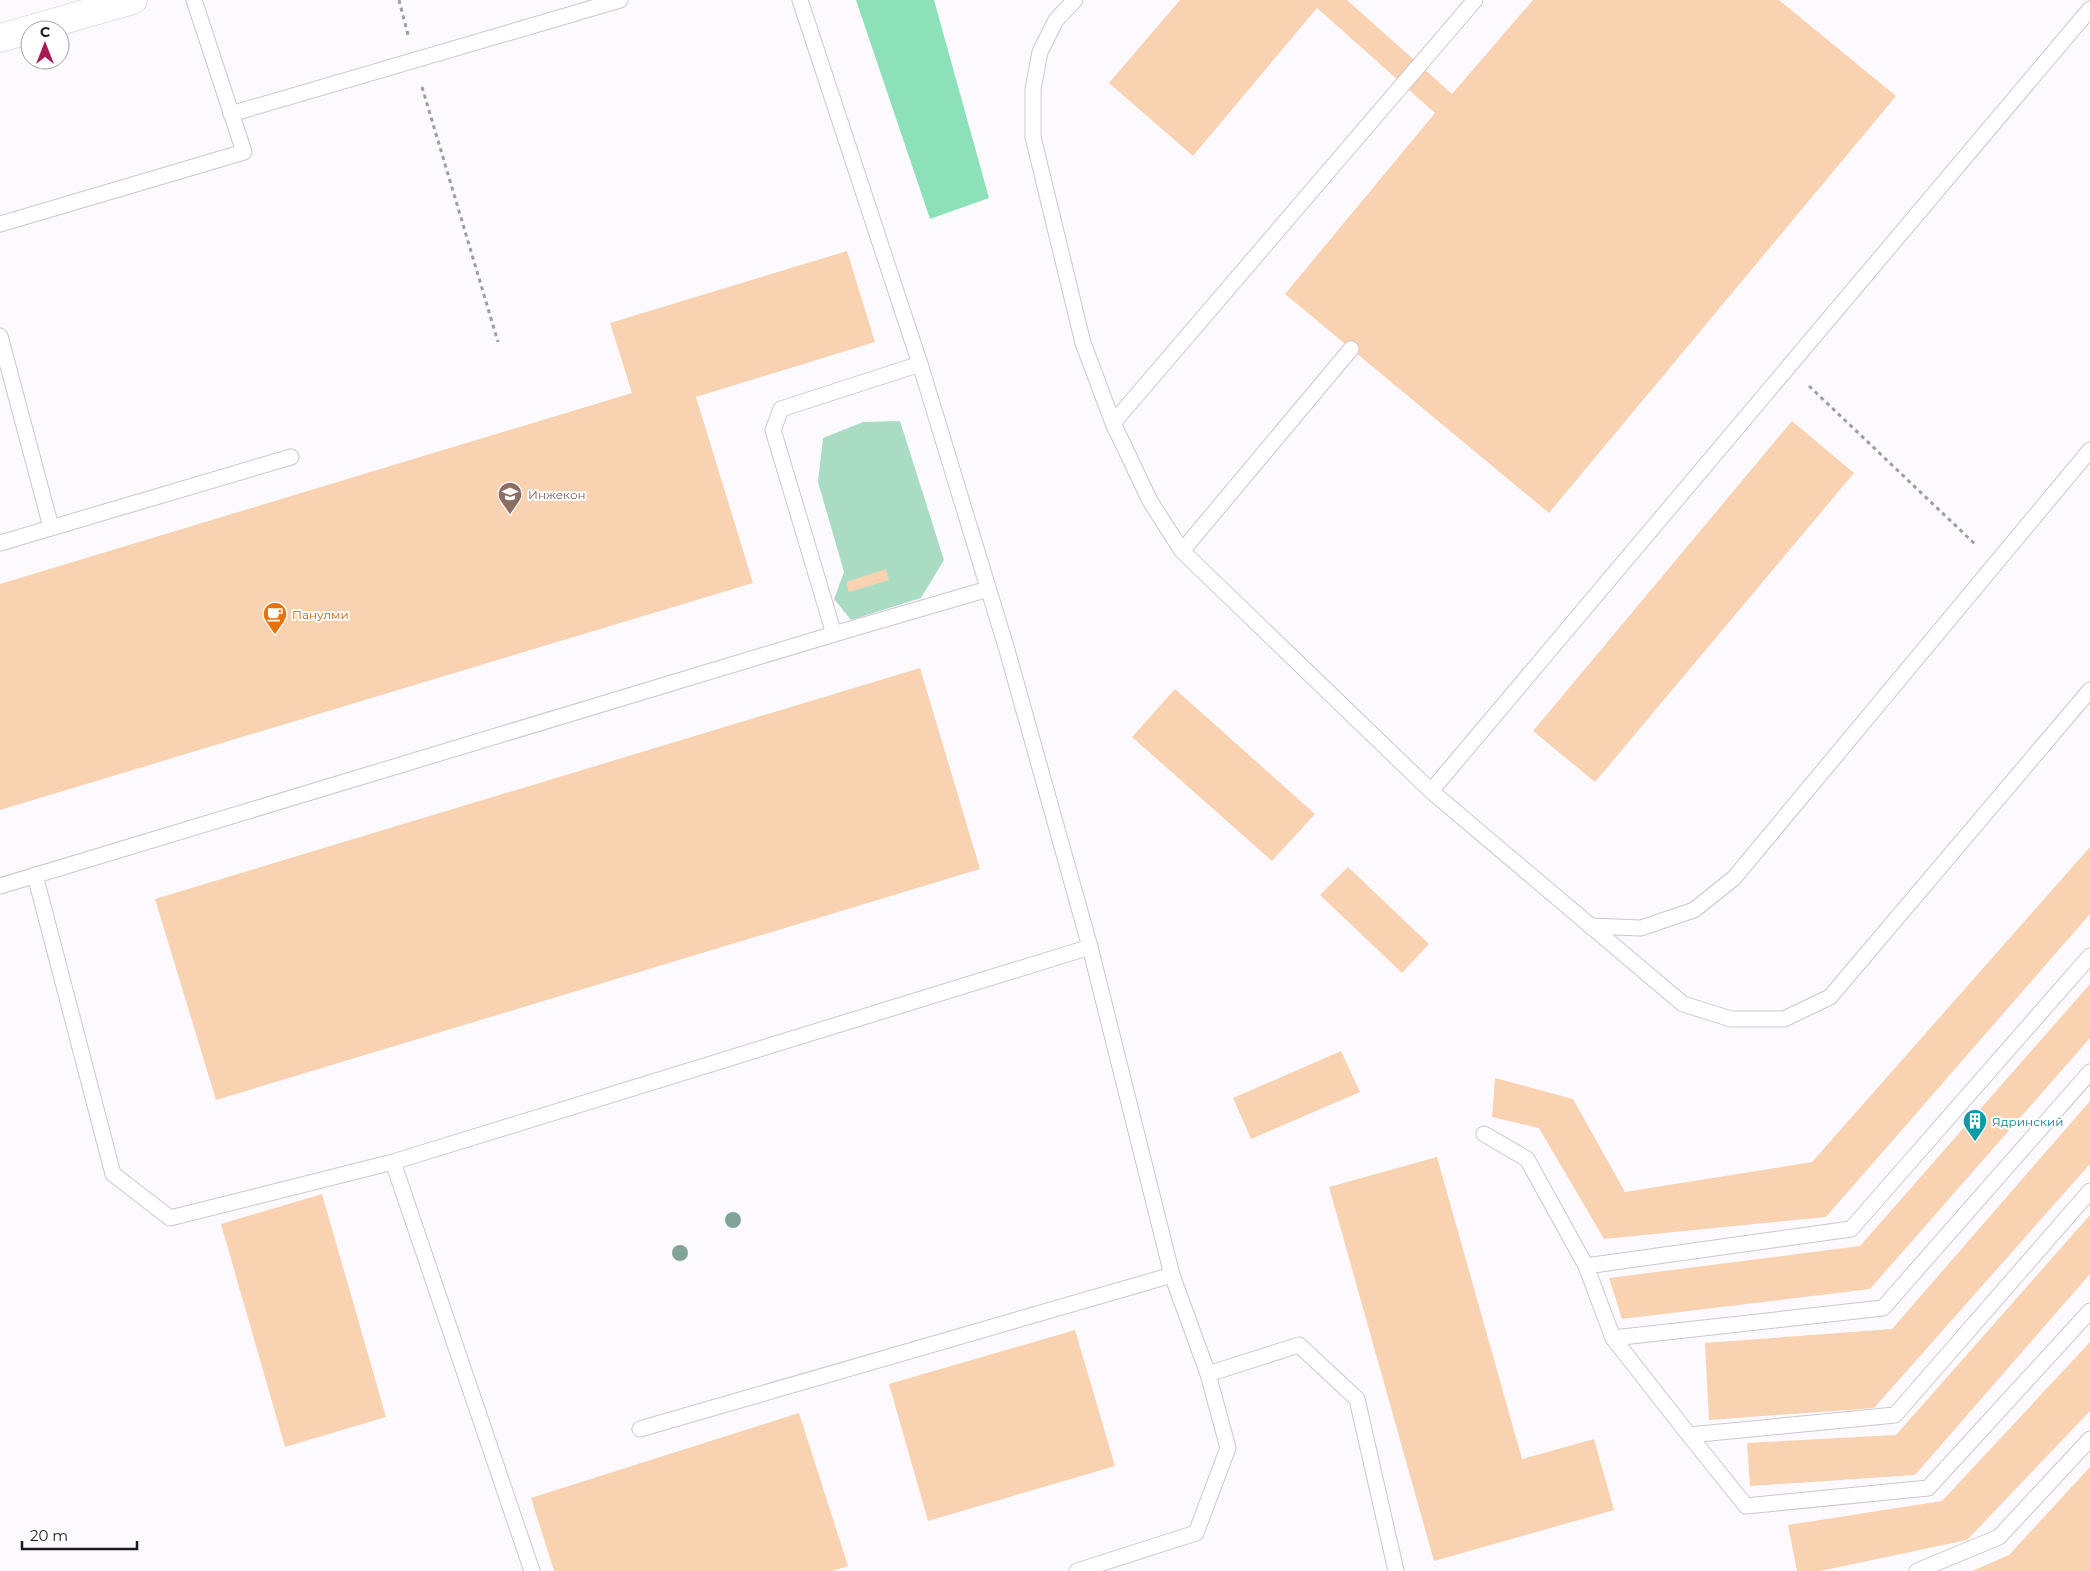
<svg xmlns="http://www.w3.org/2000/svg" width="2090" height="1571" font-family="Montserrat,sans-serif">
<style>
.green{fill:#aadcc3}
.forest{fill:#8ce1b9}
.building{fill:#f8d2b1}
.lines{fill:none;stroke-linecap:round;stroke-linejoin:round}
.service-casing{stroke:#cbc8cd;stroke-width:17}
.primary-casing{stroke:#cbc8cd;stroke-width:29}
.path{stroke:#a09ea1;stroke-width:3;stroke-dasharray:4 4;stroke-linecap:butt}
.service{stroke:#fff;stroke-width:15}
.primary{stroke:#fff;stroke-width:28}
.tree{fill:#81a497}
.labels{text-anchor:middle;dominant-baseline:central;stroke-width:4;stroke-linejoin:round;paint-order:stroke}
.education-label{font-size:12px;fill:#785e54;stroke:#fff;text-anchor:start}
.food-label{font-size:12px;fill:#c56008;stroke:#fff;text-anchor:start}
.culture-label{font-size:12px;fill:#0d838f;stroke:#fff;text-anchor:start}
</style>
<rect width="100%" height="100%" fill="#fdfaff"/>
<polygon class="green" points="900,421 944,560 921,598 851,620 834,599 844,572 818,482 823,438 863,422"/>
<polygon class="forest" points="856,0 934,0 989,198 930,219"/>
<g class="building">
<polygon points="1180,0 1347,0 1452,94 1533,0 1779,0 1896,96 1549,513 1285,294 1435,113 1317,8 1193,156 1109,83"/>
<polygon points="847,251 875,342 696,397 753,583 0,810 0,584 632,393 610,323"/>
<polygon points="1792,421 1854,473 1595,782 1533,731"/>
<polygon points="886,569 889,580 849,592 846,582"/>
<polygon points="920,668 980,869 216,1100 155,899"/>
<polygon points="1175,689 1315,814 1272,861 1132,737"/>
<polygon points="2090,847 2090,914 1826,1217 1604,1239 1539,1128 1492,1117 1495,1078 1573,1099 1625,1192 1812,1162"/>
<polygon points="1348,867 1429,944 1402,973 1320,895"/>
<polygon points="2090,984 2090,1038 1870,1289 1622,1319 1609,1278 1860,1246"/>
<polygon points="1341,1051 1360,1092 1251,1139 1233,1098"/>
<polygon points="2090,1101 2090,1164 1874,1408 1709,1420 1705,1343 1892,1329"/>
<polygon points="1437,1157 1522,1459 1594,1439 1614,1510 1434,1561 1329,1187"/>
<polygon points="322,1194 386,1417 285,1447 221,1224"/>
<polygon points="2090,1215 2090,1274 1915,1475 1750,1486 1747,1443 1896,1435"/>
<polygon points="1075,1330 1115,1466 928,1521 889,1384"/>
<polygon points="2090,1342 2090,1411 1967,1540 1820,1571 1797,1571 1788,1525 1942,1501"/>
<polygon points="799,1413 848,1566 832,1571 554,1571 531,1498"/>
<polygon points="2090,1467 2090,1571 1972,1571 2009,1555"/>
</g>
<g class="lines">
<defs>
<g id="service">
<polyline points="800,0 920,364 1007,650 1090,947 1172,1275 1208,1374 1228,1448 1196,1533 1077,1571"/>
<polyline points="1075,0 1056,20 1040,52 1033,89 1033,137 1083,343 1113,423 1150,501 1182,551"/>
<polyline points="231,114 620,0"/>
<polyline points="0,224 244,152 194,0"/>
<polyline points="0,336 51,527"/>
<polyline points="1351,349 1182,551 1431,791 1683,1004 1731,1019 1784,1019 1830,997 2090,690"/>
<polyline points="1113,423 1475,0"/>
<polyline points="0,543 291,457"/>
<polyline points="834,634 773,430 781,409 920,364"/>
<polyline points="1431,791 2090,9"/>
<polyline points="35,875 113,1174 170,1218 393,1162 1090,947"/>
<polyline points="0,886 834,634 988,589"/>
<polyline points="1590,926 1641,928 1694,910 1734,878 2090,450"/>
<polyline points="1484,1134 1527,1159 1586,1266 1613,1338"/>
<polyline points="393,1162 532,1571"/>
<polyline points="2090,1191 1895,1415 1689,1435 1746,1506 1928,1488 2090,1311"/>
<polyline points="1586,1266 1851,1229 2090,956"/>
<polyline points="1208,1374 1299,1345 1357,1399 1396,1571"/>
<polyline points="640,1429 1172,1275"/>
<polyline points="1689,1435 1613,1338 1883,1308 2090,1072"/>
<polyline points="1917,1571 1999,1537 2090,1439"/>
</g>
<polyline id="primary" points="0,38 133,0"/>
</defs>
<use href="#service" class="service-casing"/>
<use href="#primary" class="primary-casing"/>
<g class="path">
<polyline points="399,0 408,35"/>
<polyline points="422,87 498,342"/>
<polyline points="1809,386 1977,546"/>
</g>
<use href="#service" class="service"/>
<use href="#primary" class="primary"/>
</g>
<g class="tree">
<circle cx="733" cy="1220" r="8"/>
<circle cx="680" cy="1253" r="8"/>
</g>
<defs>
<symbol id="university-pin" viewBox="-11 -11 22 30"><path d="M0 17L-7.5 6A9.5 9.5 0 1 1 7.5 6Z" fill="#8d6e63" stroke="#fff"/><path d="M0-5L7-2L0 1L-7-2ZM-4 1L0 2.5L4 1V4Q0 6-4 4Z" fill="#fff"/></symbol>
<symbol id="cafe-pin" viewBox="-11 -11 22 30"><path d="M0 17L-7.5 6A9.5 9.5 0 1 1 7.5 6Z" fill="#e8710a" stroke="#fff"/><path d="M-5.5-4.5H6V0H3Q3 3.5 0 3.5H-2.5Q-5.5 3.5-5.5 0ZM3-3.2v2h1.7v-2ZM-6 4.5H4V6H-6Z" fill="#fff"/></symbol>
<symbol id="building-pin" viewBox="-11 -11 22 30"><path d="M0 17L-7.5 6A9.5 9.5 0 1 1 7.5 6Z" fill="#0f9aa8" stroke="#fff"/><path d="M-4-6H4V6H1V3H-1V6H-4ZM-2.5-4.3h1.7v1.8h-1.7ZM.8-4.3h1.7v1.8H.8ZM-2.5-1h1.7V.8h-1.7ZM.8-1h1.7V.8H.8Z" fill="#fff"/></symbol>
</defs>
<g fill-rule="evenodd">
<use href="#university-pin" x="496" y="480" width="28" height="38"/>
<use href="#cafe-pin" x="261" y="600" width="28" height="38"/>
<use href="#building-pin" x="1961" y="1107" width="28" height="38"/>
</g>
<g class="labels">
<g class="education-label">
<text x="528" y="494">Инжекон</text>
</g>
<g class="food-label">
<text x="292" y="614">Панулми</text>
</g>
<g class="culture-label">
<text x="1992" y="1121">Ядринский</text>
</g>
</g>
<g transform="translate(45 45)"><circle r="24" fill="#ffffff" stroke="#a4a3a4"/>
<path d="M0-4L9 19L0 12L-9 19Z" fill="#a91853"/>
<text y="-8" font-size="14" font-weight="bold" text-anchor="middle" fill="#1b1a1b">С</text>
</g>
<path d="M22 1541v8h115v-8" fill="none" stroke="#1b1a1b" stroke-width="2.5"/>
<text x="30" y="1541" font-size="15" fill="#1b1a1b" stroke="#ffffff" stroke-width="4" paint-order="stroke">20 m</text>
</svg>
